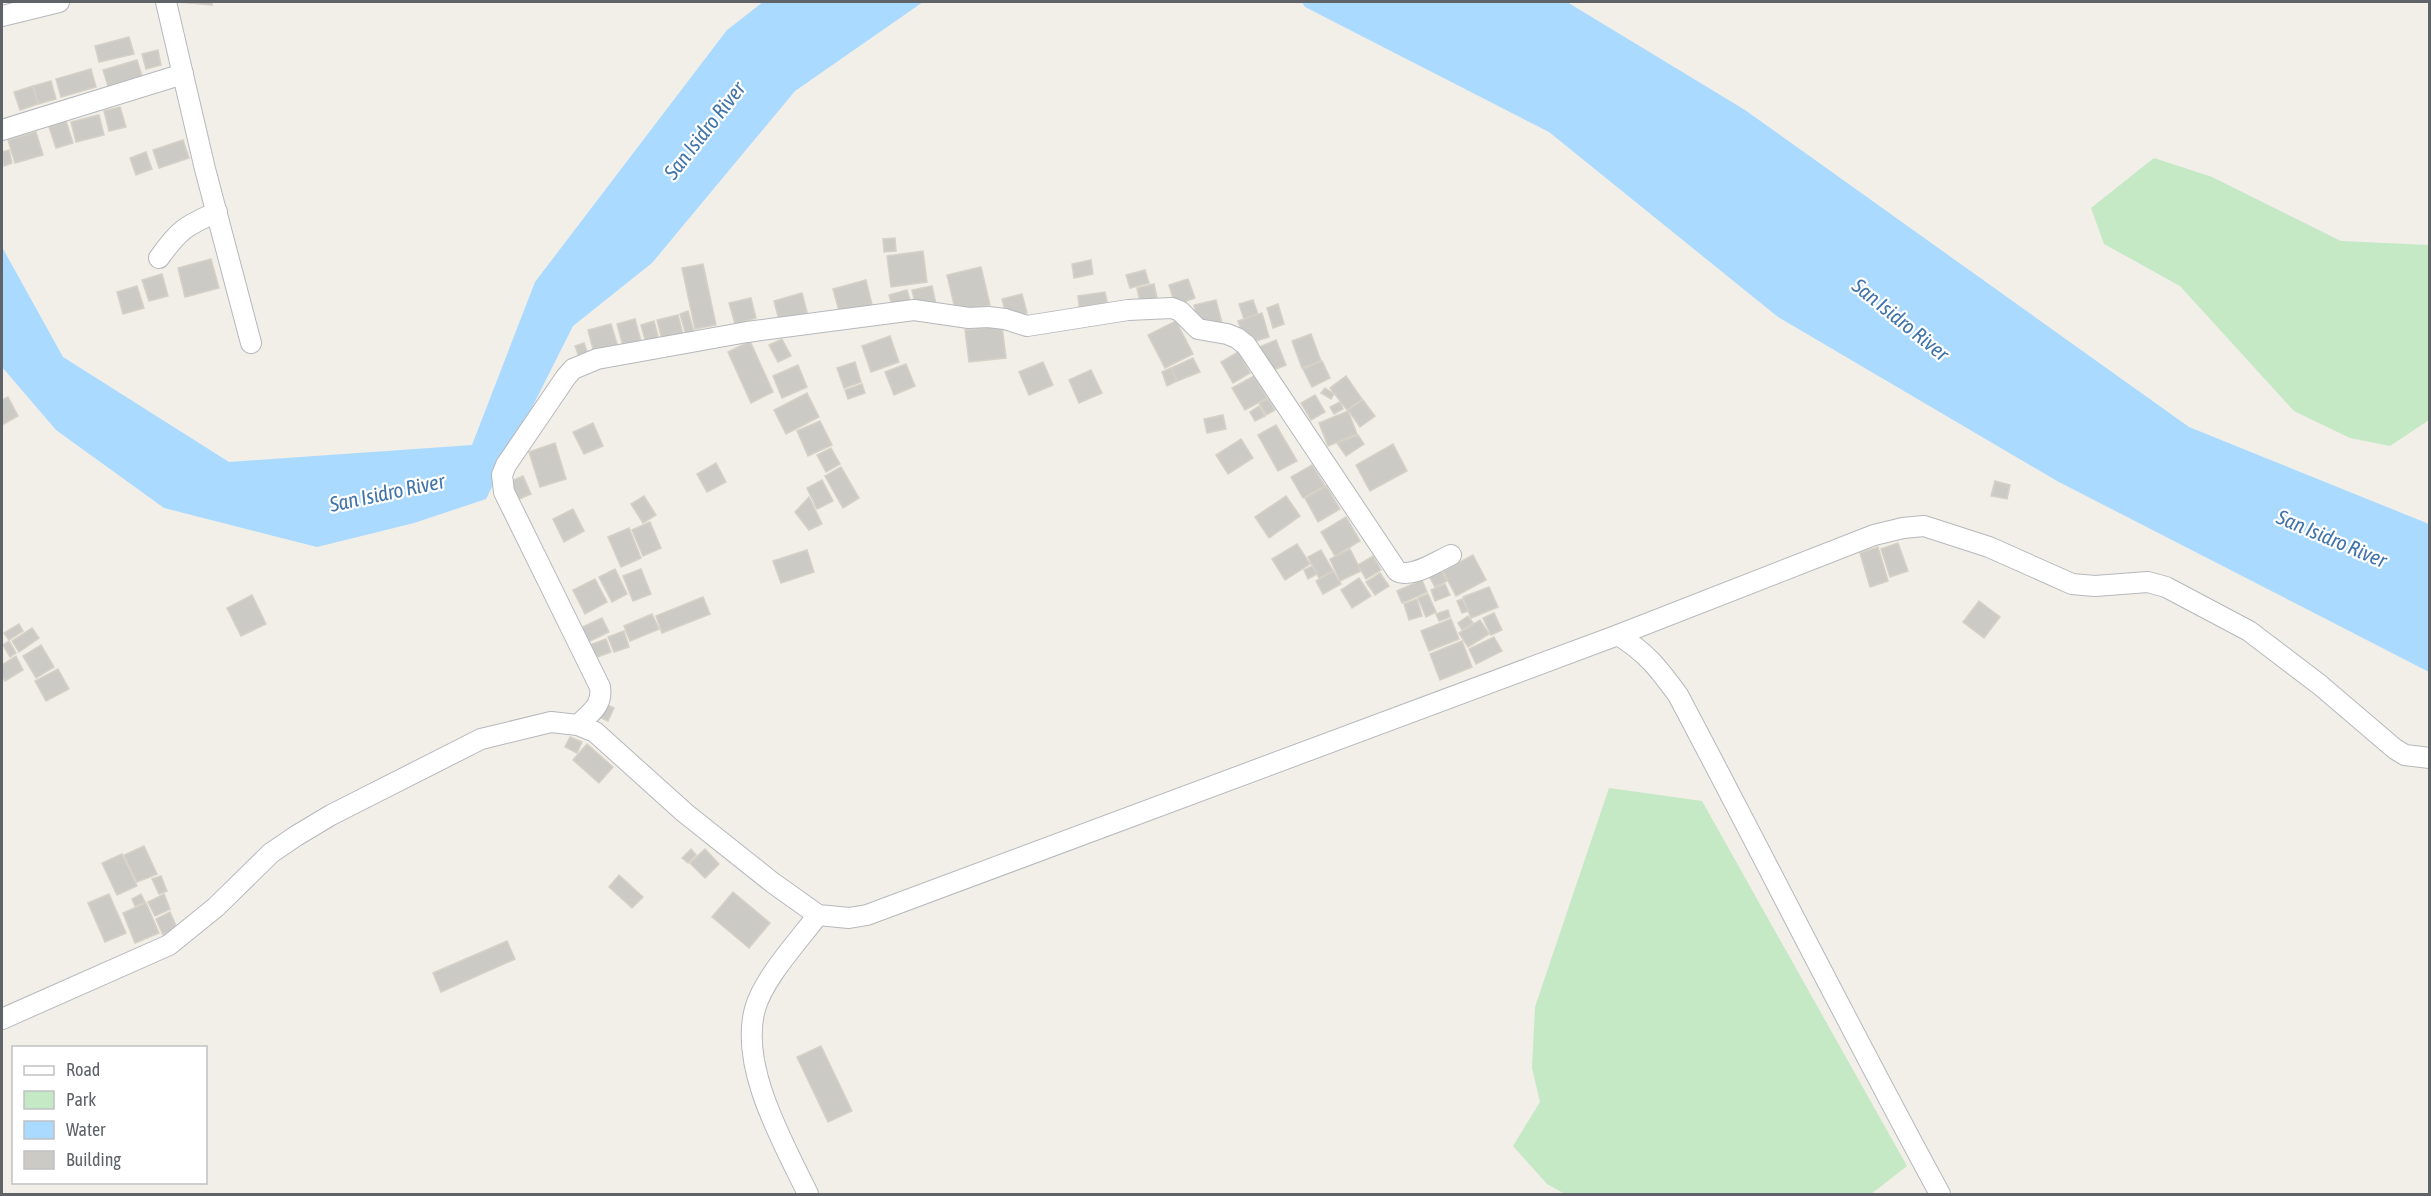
<svg xmlns="http://www.w3.org/2000/svg" width="2431" height="1196" font-family="'Asap Condensed',sans-serif">
<style>
.green{fill:#c5e8c5}
.water{fill:#aadaff}
.building{fill:#cccac5;stroke:#d6d1c6;stroke-width:1.5}
.lines{fill:none;stroke-linecap:round;stroke-linejoin:round}
.minor-casing{stroke:#b5b8bc;stroke-width:22}
.minor{stroke:#fff;stroke-width:20}
.labels{text-anchor:middle;dominant-baseline:central;stroke-width:4.5;stroke-linejoin:round;paint-order:stroke}
.water-label{font-size:21px;font-style:italic;fill:#4174aa;stroke:#fff}
</style>
<rect width="100%" height="100%" fill="#f1efe8"/>
<g class="green">
<polygon points="2154,158 2212,177 2341,241 2429,245 2429,420 2390,446 2350,438 2294,411 2180,286 2104,244 2091,208"/>
<polygon points="1609,788 1702,801 1907,1166 1871,1194 1565,1194 1547,1184 1513,1146 1540,1102 1532,1068 1535,1007"/>
</g>
<g class="water">
<polygon points="763,2 923,2 795,91 652,263 573,326 486,499 414,523 317,547 164,508 56,430 2,367 2,247 63,357 229,462 472,445 535,282 727,30"/>
<polygon points="1302,2 1567,2 1745,110 2189,427 2429,524 2429,672 2057,481 1778,317 1549,132 1305,7"/>
</g>
<g class="building">
<polygon points="178,2 212,2 212,5"/>
<polygon points="129,37 134,54 99,62 95,46"/>
<polygon points="158,50 161,65 146,69 142,54"/>
<polygon points="137,60 142,76 108,86 103,70"/>
<polygon points="91,69 96,87 61,97 56,79"/>
<polygon points="51,81 56,99 38,104 33,86"/>
<polygon points="33,86 38,104 20,110 14,92"/>
<polygon points="120,107 126,127 109,131 104,111"/>
<polygon points="99,115 104,135 76,142 71,122"/>
<polygon points="66,121 73,143 56,148 49,127"/>
<polygon points="36,132 43,155 15,163 8,140"/>
<polygon points="183,140 189,158 159,168 153,150"/>
<polygon points="9,150 12,163 4,166 2,152"/>
<polygon points="146,152 152,169 136,175 130,158"/>
<polygon points="895,238 896,251 884,252 883,239"/>
<polygon points="923,251 927,282 891,287 887,256"/>
<polygon points="211,259 219,288 185,297 178,268"/>
<polygon points="1091,260 1093,274 1074,278 1072,264"/>
<polygon points="703,264 716,325 695,329 682,268"/>
<polygon points="981,267 990,305 956,313 947,275"/>
<polygon points="1145,270 1149,283 1130,288 1126,275"/>
<polygon points="162,274 168,296 149,301 142,280"/>
<polygon points="1188,279 1195,298 1175,305 1169,285"/>
<polygon points="866,280 873,309 841,318 833,289"/>
<polygon points="1154,284 1158,302 1141,306 1137,288"/>
<polygon points="137,286 144,308 123,314 117,292"/>
<polygon points="932,286 936,304 916,308 912,290"/>
<polygon points="907,290 912,307 894,312 889,295"/>
<polygon points="1105,292 1109,311 1080,315 1078,296"/>
<polygon points="802,293 808,316 780,324 774,301"/>
<polygon points="1022,294 1027,313 1007,318 1002,299"/>
<polygon points="751,298 756,318 735,324 729,303"/>
<polygon points="1216,300 1222,323 1200,329 1194,305"/>
<polygon points="1253,300 1258,314 1244,319 1239,304"/>
<polygon points="1278,304 1284,324 1273,328 1267,308"/>
<polygon points="688,311 695,336 687,338 680,314"/>
<polygon points="1262,313 1269,337 1246,344 1238,321"/>
<polygon points="678,315 684,338 663,344 657,320"/>
<polygon points="635,319 642,345 624,350 617,324"/>
<polygon points="654,321 660,344 647,347 641,325"/>
<polygon points="1176,321 1193,354 1165,368 1148,335"/>
<polygon points="611,324 618,347 594,353 588,330"/>
<polygon points="1002,326 1006,358 969,362 965,330"/>
<polygon points="1311,334 1321,361 1302,368 1292,341"/>
<polygon points="890,336 899,362 871,372 862,346"/>
<polygon points="782,339 791,356 778,362 769,345"/>
<polygon points="1276,340 1286,365 1266,373 1257,348"/>
<polygon points="750,341 773,392 751,403 728,352"/>
<polygon points="584,343 590,359 581,362 575,346"/>
<polygon points="1238,352 1250,373 1233,383 1221,362"/>
<polygon points="1193,358 1200,372 1177,381 1171,368"/>
<polygon points="1322,361 1330,378 1312,387 1303,369"/>
<polygon points="855,362 861,382 844,388 837,368"/>
<polygon points="1043,362 1053,385 1029,395 1019,372"/>
<polygon points="906,364 915,386 894,395 885,372"/>
<polygon points="798,365 807,387 782,398 773,376"/>
<polygon points="1171,368 1177,381 1167,386 1162,372"/>
<polygon points="1091,370 1102,393 1079,403 1069,380"/>
<polygon points="1254,376 1267,398 1245,410 1232,388"/>
<polygon points="1346,376 1362,399 1347,410 1330,388"/>
<polygon points="862,384 865,393 848,399 845,390"/>
<polygon points="1325,388 1334,394 1331,399 1321,393"/>
<polygon points="807,393 819,417 786,434 774,410"/>
<polygon points="1315,395 1325,412 1311,420 1301,403"/>
<polygon points="8,397 18,416 2,425 2,400"/>
<polygon points="1268,399 1275,410 1266,415 1259,403"/>
<polygon points="1363,400 1375,416 1360,427 1348,410"/>
<polygon points="1340,402 1343,409 1334,414 1330,407"/>
<polygon points="1259,406 1265,416 1255,421 1250,412"/>
<polygon points="1348,411 1357,434 1328,446 1319,423"/>
<polygon points="1223,415 1226,429 1207,433 1204,419"/>
<polygon points="820,421 832,445 808,456 797,431"/>
<polygon points="593,423 603,446 584,454 573,432"/>
<polygon points="1276,425 1297,461 1278,471 1258,435"/>
<polygon points="1358,435 1364,444 1346,456 1337,443"/>
<polygon points="1241,439 1253,458 1228,474 1216,455"/>
<polygon points="555,443 566,479 540,487 529,452"/>
<polygon points="1393,444 1407,471 1370,491 1356,465"/>
<polygon points="831,448 840,464 826,472 817,455"/>
<polygon points="716,463 726,482 707,492 697,474"/>
<polygon points="1312,465 1325,486 1303,498 1291,477"/>
<polygon points="841,467 859,498 843,508 825,476"/>
<polygon points="523,476 531,494 512,502 505,484"/>
<polygon points="822,480 833,501 817,509 807,488"/>
<polygon points="1995,481 2010,485 2007,499 1991,496"/>
<polygon points="1326,486 1340,509 1318,522 1305,498"/>
<polygon points="644,496 656,515 643,523 631,504"/>
<polygon points="1286,496 1300,516 1269,538 1255,517"/>
<polygon points="809,497 822,524 809,530 795,512"/>
<polygon points="573,509 584,531 564,542 553,519"/>
<polygon points="1346,517 1360,541 1335,556 1321,532"/>
<polygon points="650,522 661,548 643,556 632,530"/>
<polygon points="629,528 641,558 621,567 608,537"/>
<polygon points="1898,543 1908,571 1890,577 1881,549"/>
<polygon points="1297,544 1310,564 1285,580 1272,559"/>
<polygon points="1878,547 1888,581 1870,587 1860,553"/>
<polygon points="1350,549 1361,571 1340,581 1330,559"/>
<polygon points="807,550 814,572 781,583 773,561"/>
<polygon points="1321,550 1333,571 1319,578 1308,557"/>
<polygon points="1473,555 1486,580 1456,596 1443,571"/>
<polygon points="1373,556 1381,570 1366,579 1358,565"/>
<polygon points="1312,566 1317,574 1308,579 1304,570"/>
<polygon points="615,569 627,594 612,602 599,577"/>
<polygon points="641,569 651,594 633,601 623,576"/>
<polygon points="1441,570 1447,581 1435,587 1429,576"/>
<polygon points="1333,571 1341,584 1323,594 1316,581"/>
<polygon points="1380,573 1389,586 1375,595 1366,582"/>
<polygon points="1359,578 1371,596 1352,608 1341,590"/>
<polygon points="595,579 607,602 585,614 573,590"/>
<polygon points="1422,580 1427,592 1402,603 1397,591"/>
<polygon points="1445,584 1450,595 1435,601 1431,590"/>
<polygon points="1489,587 1498,607 1471,618 1463,597"/>
<polygon points="1428,594 1436,612 1426,617 1418,598"/>
<polygon points="252,595 266,624 241,636 227,608"/>
<polygon points="703,597 710,614 662,633 656,616"/>
<polygon points="1417,599 1422,616 1409,620 1404,604"/>
<polygon points="1462,599 1468,611 1462,613 1457,601"/>
<polygon points="1979,601 2000,617 1984,638 1963,622"/>
<polygon points="1448,610 1450,617 1439,621 1436,614"/>
<polygon points="1494,613 1502,630 1491,635 1483,618"/>
<polygon points="652,614 659,629 630,641 624,626"/>
<polygon points="1468,616 1473,623 1462,630 1458,623"/>
<polygon points="602,618 609,632 582,645 576,630"/>
<polygon points="1451,619 1459,639 1429,651 1421,631"/>
<polygon points="1480,620 1489,634 1468,647 1459,633"/>
<polygon points="19,624 23,631 9,640 4,633"/>
<polygon points="32,628 39,638 19,652 12,641"/>
<polygon points="624,631 629,647 614,652 608,637"/>
<polygon points="1494,637 1502,651 1476,664 1469,649"/>
<polygon points="606,639 611,652 592,659 587,646"/>
<polygon points="9,641 16,653 10,657 3,645"/>
<polygon points="1462,641 1472,667 1440,680 1430,654"/>
<polygon points="41,645 54,667 36,678 23,656"/>
<polygon points="16,656 23,670 5,681 2,676 2,665"/>
<polygon points="58,669 69,689 46,701 35,681"/>
<polygon points="605,704 614,708 608,721 599,717"/>
<polygon points="570,737 582,742 577,753 565,747"/>
<polygon points="587,744 613,767 599,783 573,760"/>
<polygon points="144,846 157,874 137,882 124,855"/>
<polygon points="691,849 696,855 688,863 682,858"/>
<polygon points="705,849 719,864 705,878 690,863"/>
<polygon points="122,854 137,886 117,895 102,863"/>
<polygon points="619,875 643,897 632,908 609,887"/>
<polygon points="161,876 167,891 159,894 152,879"/>
<polygon points="733,892 770,923 749,948 712,917"/>
<polygon points="109,894 126,933 105,942 88,903"/>
<polygon points="141,894 145,902 135,906 132,899"/>
<polygon points="164,894 170,909 155,916 148,902"/>
<polygon points="146,903 159,933 135,943 123,913"/>
<polygon points="170,912 177,928 163,935 156,919"/>
<polygon points="507,941 515,959 441,992 433,973"/>
<polygon points="821,1046 852,1111 828,1122 797,1057"/>
</g>
<g class="lines">
<defs>
<g id="minor">
<polyline points="166,2 205,169 251,343"/>
<polyline points="2,16 59,2"/>
<polyline points="2,130 183,74"/>
<path d="M159 258C179 230 185 226 217 212"/>
<polyline points="1618,635 1874,535 1903,528 1924,526 1989,547 2072,584 2095,586 2148,582 2166,587 2249,631 2320,685 2395,749 2405,755 2430,758"/>
<path d="M578 725C590 713 603 706 600 687L504 492 502 475 506 465 566 377 573 369 597 359 747 332 914 310 969 318 988 317 1005 319 1027 326 1128 310 1172 308 1180 311 1198 329 1227 334 1237 338 1246 345 1397 571C1412 579 1437 561 1451 555"/>
<path d="M2 1019 169 945 216 907 271 853 296 836 331 815 481 739 551 722 578 725 595 732 685 813 773 883 818 915 849 918 867 915 1618 635C1647 653 1658 668 1678 695 1766 861 1850 1029 1940 1194"/>
<path d="M808 1194C784 1144 739 1067 755 1009 763 979 799 940 818 915"/>
</g>
</defs>
<use href="#minor" class="minor-casing"/>
<use href="#minor" class="minor"/>
</g>
<g class="labels">
<g class="water-label">
<text transform="translate(704 130) rotate(-52)">San Isidro River</text>
<text transform="translate(1901 319) rotate(39)">San Isidro River</text>
<text transform="translate(387 492) rotate(-12)">San Isidro River</text>
<text transform="translate(2332 538) rotate(23)">San Isidro River</text>
</g>
</g>
<rect width="2431" height="1196" fill="none" stroke="#5f6368" stroke-width="6"/>
<rect x="12" y="1046" width="195" height="138" fill="#ffffff" stroke="#bfc1c3" stroke-width="1.5"/>
<rect x="24" y="1066" width="30" height="9" fill="#ffffff" stroke="#bfc1c3" stroke-width="1.5"/>
<text x="66" y="1076" font-size="18" fill="#5f6368">Road</text>
<rect x="24" y="1091" width="30" height="18" fill="#c5e8c5" stroke="#bfc1c3" stroke-width="1.5"/>
<text x="66" y="1106" font-size="18" fill="#5f6368">Park</text>
<rect x="24" y="1121" width="30" height="18" fill="#aadaff" stroke="#bfc1c3" stroke-width="1.5"/>
<text x="66" y="1136" font-size="18" fill="#5f6368">Water</text>
<rect x="24" y="1151" width="30" height="18" fill="#cccac5" stroke="#bfc1c3" stroke-width="1.5"/>
<text x="66" y="1166" font-size="18" fill="#5f6368">Building</text>
</svg>
